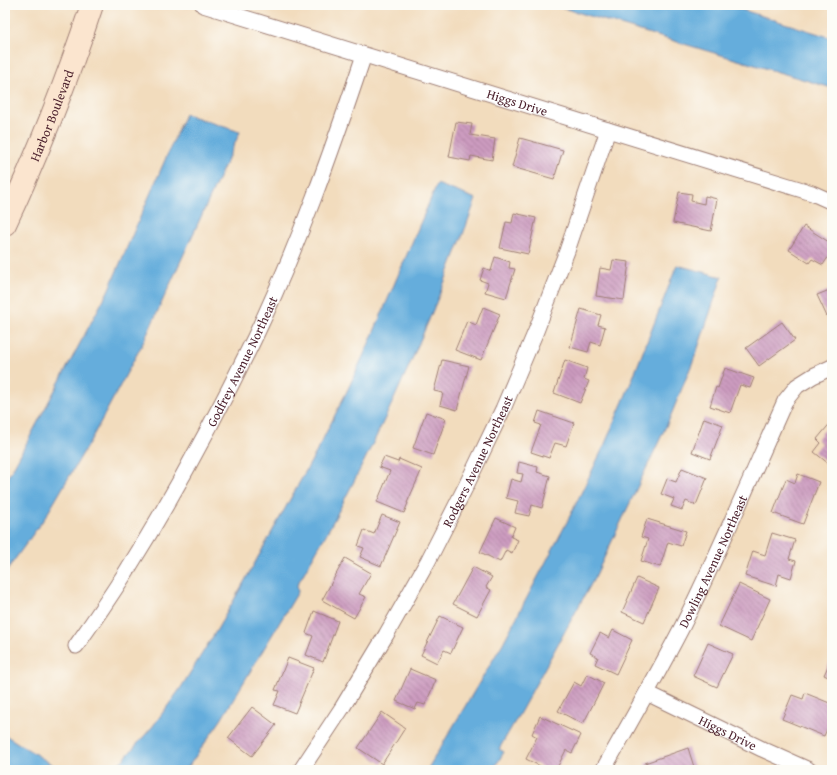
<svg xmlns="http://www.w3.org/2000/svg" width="837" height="775" font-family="'Gentium Book Plus',serif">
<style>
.water{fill:#65addc;stroke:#586684}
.building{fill:url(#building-back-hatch)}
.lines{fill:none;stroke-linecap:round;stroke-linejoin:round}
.street-casing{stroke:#9e7e74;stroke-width:17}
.secondary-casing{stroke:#9e7e74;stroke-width:24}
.street{stroke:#fff;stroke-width:15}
.secondary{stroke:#fbe5cf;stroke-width:22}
.labels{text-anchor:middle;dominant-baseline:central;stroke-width:4;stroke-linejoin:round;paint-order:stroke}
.street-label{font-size:13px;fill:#4a1f2b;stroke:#fdfcf7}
</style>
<defs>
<pattern id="building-back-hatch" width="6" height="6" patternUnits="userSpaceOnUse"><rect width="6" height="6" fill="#cc9bbf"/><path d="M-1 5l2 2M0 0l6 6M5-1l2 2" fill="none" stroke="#a87e9b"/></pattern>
</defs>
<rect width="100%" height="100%" fill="#fdfcf7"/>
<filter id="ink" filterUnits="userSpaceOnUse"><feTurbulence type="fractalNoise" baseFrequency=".025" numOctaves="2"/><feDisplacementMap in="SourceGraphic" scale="8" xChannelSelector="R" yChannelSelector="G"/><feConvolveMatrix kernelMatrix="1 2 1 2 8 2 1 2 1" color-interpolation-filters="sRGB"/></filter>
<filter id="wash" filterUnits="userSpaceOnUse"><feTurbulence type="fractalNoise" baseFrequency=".012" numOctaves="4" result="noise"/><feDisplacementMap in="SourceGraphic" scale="16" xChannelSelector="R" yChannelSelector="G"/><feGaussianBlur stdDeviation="0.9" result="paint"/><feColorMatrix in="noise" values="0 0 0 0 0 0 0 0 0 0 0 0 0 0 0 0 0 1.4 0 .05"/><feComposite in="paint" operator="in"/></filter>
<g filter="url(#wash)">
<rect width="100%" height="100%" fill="#f2dcbd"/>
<g class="water">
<polygon points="553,5 727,5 832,38 832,88"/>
<polygon points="185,114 240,132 144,341 93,436 46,516 5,573 5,480 11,472 108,291"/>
<path d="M437 184 476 199C437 308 390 414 336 516 324 539 310 562 297 585L298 592 221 720 186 770H109L123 760 153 726 180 689 218 628 252 568 318 449 348 389 370 341Z"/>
<polygon points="677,265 722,277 696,354 669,420 596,575 521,711 499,749 504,752 493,770 427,770 503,643 567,522 604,446 630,385"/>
<polygon points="5,735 56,767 64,770 5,770"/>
</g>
<g id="blocks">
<g class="building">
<polygon points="456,122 472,124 470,135 495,139 492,160 471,156 470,161 449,157"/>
<polygon points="520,138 563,150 554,179 512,167"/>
<polygon points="679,192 692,194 691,201 704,204 705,196 717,199 711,231 673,223"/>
<polygon points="514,213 536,218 528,254 500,248 506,222 512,223"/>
<polygon points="804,226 832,244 832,251 823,265 812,259 809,263 789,250"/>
<polygon points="495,257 510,262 509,268 515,269 506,298 485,292 488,283 480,280 484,268 491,271"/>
<polygon points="613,260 629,262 624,300 596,296 600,268 611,270"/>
<polygon points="832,289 832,322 830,323 817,295"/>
<polygon points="483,307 500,314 481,360 455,350 467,321 476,325"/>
<polygon points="581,309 601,315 598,325 605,327 600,345 591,342 588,352 570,347"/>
<polygon points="782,322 795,340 759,366 746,348"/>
<polygon points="442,360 469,366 457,410 440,405 443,393 434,391"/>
<polygon points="565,360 587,368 584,379 589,381 580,403 554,393"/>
<polygon points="725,368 754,378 750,388 740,385 730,413 710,406 716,387 718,388"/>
<polygon points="539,411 574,423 566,446 555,443 549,458 531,452 541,425 535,423"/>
<polygon points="426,412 446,419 433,455 413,448"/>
<polygon points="704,418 723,425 710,459 692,452"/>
<polygon points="832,421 832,461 829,464 814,452 821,443 817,439"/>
<polygon points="384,457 398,462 399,459 422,469 407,503 408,503 404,513 377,502 390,471 379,467"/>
<polygon points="519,462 538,467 537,472 550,476 542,508 532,505 529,516 515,513 518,501 506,498 511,479 521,482 523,474 517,473"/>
<polygon points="682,468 707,478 696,505 686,501 682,510 671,506 674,499 661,494 667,479 676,482"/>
<polygon points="798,474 819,482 803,524 773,513 786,479 795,483"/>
<polygon points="382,515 400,522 381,566 360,557 364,548 358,546 364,530 374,534"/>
<polygon points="496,518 515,527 511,537 518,540 512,553 506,550 500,562 480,552"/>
<polygon points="647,519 686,531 681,546 668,542 660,567 641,561 648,539 641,537"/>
<polygon points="772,533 795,540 789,559 796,561 791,578 779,574 776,586 745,576 753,551 765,555"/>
<polygon points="345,558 371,573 359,594 366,597 354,618 322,600"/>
<polygon points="473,567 492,577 486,587 491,590 477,616 453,604"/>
<polygon points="637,578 659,588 644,622 622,612"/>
<polygon points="739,584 770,599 751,641 719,626"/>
<polygon points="314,611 338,621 323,662 306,655 313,636 306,633"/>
<polygon points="440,616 463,627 451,653 444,650 437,663 421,655"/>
<polygon points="613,630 632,640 616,674 595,664 598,657 590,653 600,633 609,638"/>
<polygon points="708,643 733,654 717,687 693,676"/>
<polygon points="832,657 832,679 824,675"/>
<polygon points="288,658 314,668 295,713 274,705 280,691 275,690"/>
<polygon points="410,669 436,680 425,705 418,703 415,709 396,701"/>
<polygon points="587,674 604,683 583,724 558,711 574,682 581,686"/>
<polygon points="805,693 832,704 832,718 824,736 782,719 792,695 803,699"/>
<polygon points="252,707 276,725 252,756 228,738"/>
<polygon points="382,712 405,728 382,764 358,748"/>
<polygon points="540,716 581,735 572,753 566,750 556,770 548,770 526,759 537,737 532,734"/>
<polygon points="688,748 695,770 647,770 645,763"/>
</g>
</g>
</g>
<g filter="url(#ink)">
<use href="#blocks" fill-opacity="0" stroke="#9e7e74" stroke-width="1"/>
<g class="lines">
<defs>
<g id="street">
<path id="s1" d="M203 5 812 193 832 202"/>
<path id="s2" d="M76 646C93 622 110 597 126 572 173 497 215 419 254 339 298 247 332 151 364 55"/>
<path id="s3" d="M647 693 762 749 809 770"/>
<path id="s4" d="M301 770 342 708 386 635 428 561 466 486 503 409 536 331 567 251 608 130"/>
<path id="s5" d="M603 770C630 723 657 675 682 627 719 553 751 477 785 401L797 386 813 376 832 367"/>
</g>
<g id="secondary">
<path id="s6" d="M5 224C39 152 67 80 92 5"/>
</g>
</defs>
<use href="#street" class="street-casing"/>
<use href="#secondary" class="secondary-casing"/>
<use href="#street" class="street"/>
<use href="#secondary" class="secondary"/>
</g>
</g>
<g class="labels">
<g class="street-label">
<text stroke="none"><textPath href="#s1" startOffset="329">Higgs Drive</textPath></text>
<text stroke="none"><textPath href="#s6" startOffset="118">Harbor Boulevard</textPath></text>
<text stroke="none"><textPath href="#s2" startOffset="330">Godfrey Avenue Northeast</textPath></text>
<text stroke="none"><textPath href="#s4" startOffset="356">Rodgers Avenue Northeast</textPath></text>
<text stroke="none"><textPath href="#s5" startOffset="236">Dowling Avenue Northeast</textPath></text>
<text stroke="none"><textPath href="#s3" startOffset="90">Higgs Drive</textPath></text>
</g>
</g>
<rect width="837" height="775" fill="none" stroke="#fdfcf7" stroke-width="20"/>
</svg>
